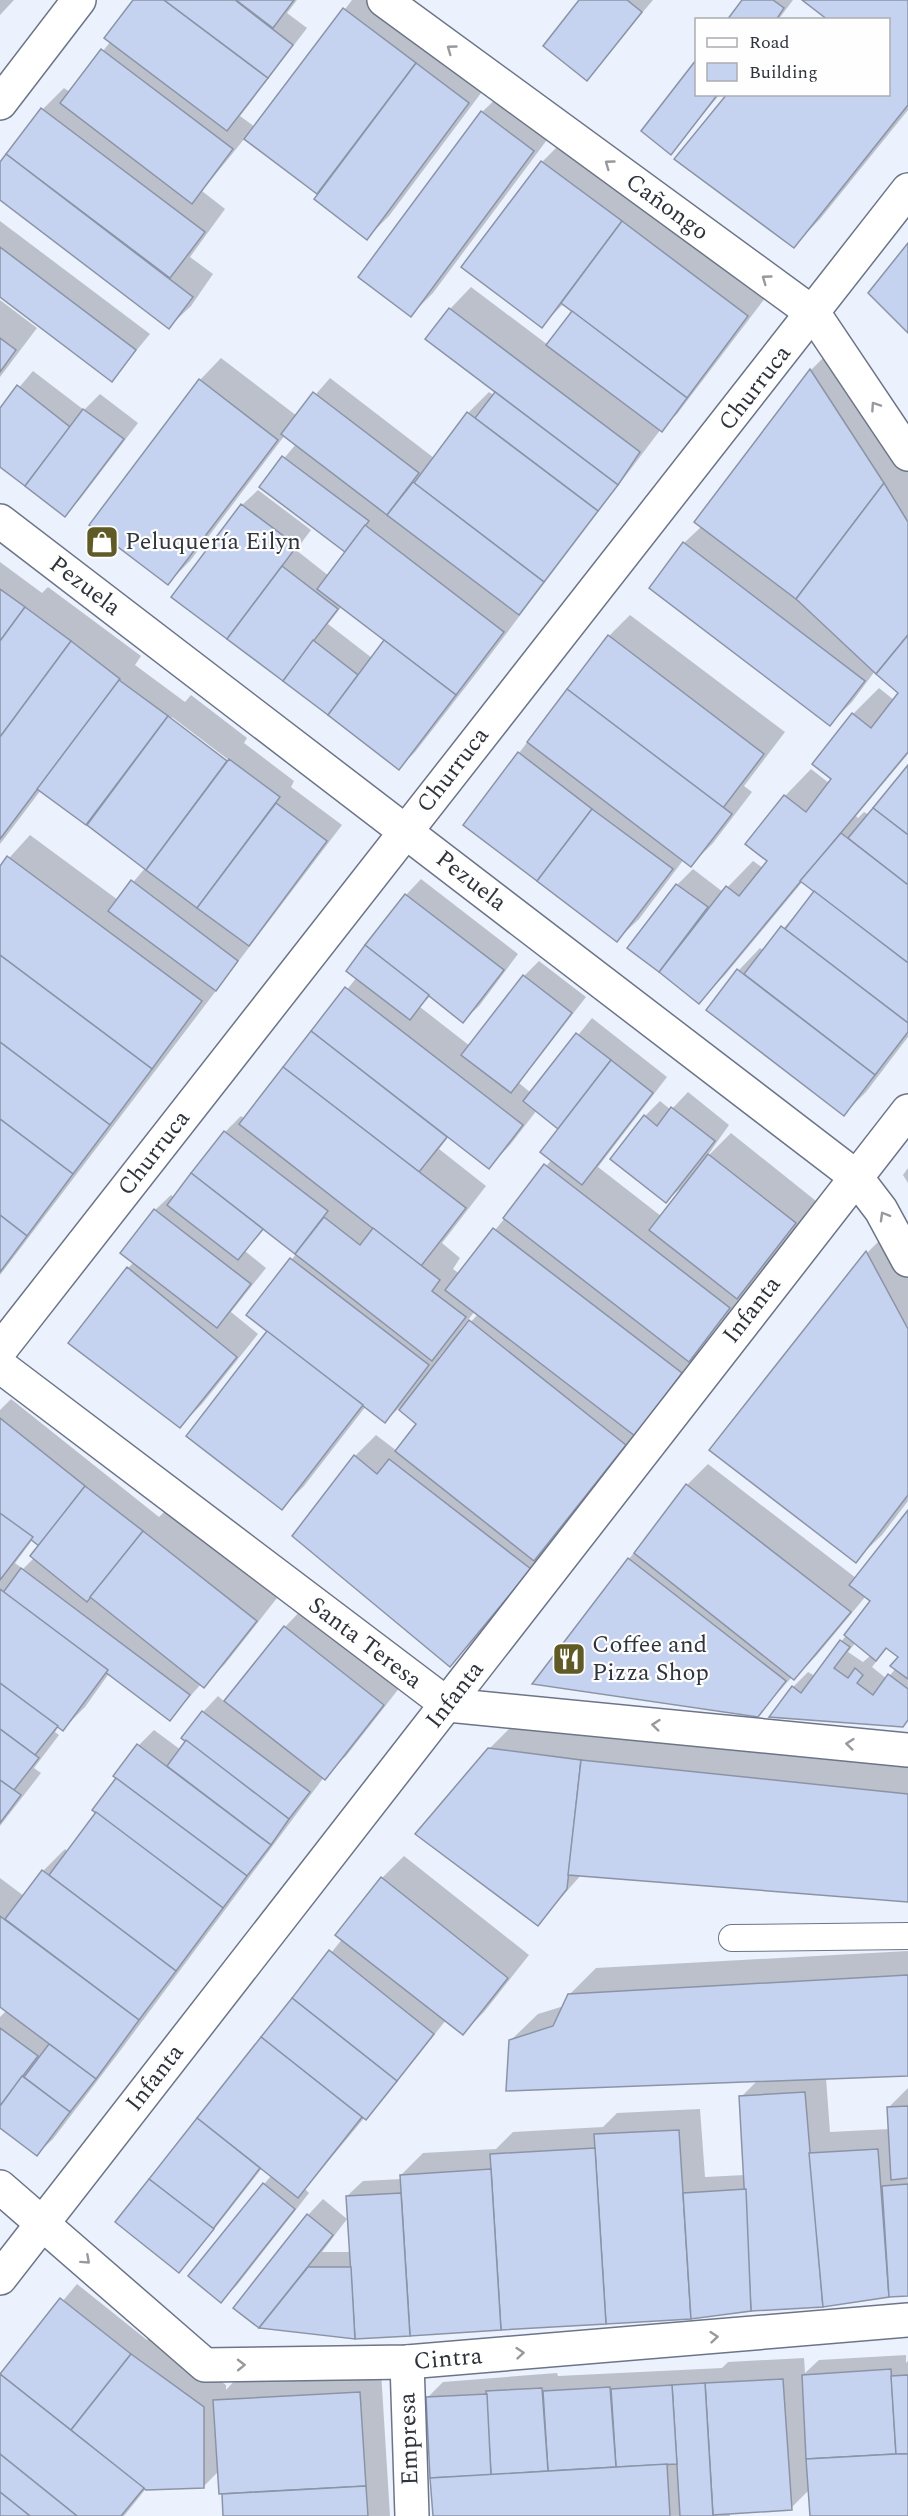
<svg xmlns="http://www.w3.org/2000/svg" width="908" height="2516" font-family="Spectral,serif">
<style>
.shadow{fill:#0003;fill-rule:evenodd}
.building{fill:#c5d3f1;stroke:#8b94a7;stroke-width:1.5}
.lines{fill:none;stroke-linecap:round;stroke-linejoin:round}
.service-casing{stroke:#6c7587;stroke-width:28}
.minor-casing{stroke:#6c7587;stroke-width:36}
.secondary-casing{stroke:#6c7587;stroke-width:36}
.service{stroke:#fff;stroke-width:26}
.minor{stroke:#fff;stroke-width:33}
.secondary{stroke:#fff;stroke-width:33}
.oneway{stroke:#97999d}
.labels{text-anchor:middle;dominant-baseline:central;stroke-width:4.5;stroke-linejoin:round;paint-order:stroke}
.street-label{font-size:24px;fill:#2f333b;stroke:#fefefe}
.poi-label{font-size:24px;fill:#2f333b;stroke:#fefefe;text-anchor:start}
</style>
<rect width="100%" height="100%" fill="#ebf1fd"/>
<g class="shadow">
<polygon points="0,0 14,0 0,15"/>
<polygon points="135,0 297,0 287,13 307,28 240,116 255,127 352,0 383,0 490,81 389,216 367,238 319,194 245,138 202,191 225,209 190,257 213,274 191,306 169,327 0,198 0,164 43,109 64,88 70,92 111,41"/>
<polygon points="581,0 653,0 586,79"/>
<polygon points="744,0 793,0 778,20 729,20"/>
<polygon points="805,0 908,0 908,110 820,219 794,246 888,94 888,20"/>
<polygon points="696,62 696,94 720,94 671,153 644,131"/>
<polygon points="504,91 555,129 433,293 411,315 482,112"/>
<path d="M564 140 769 293 677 414 661 429 478 671 415 752 399 768 173 596 242 505 258 490 311 530 296 550 329 576 352 546 261 486 296 444 285 435 190 561 168 583 200 380 221 358 297 416 330 378 434 458 468 413 489 392 495 396 497 392 450 309 471 287 548 345 574 310 564 303 542 326 463 267 542 162ZM342 606 387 640 372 658 328 624Z"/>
<polygon points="0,221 150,334 112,380 0,295"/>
<polygon points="0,300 37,328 0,377"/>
<polygon points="832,349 908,468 908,754 856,816 858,818 864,812 869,815 908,767 908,1037 866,1092 844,1114 708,1010 739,970 760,948 764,951 816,891 803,881 725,975 699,1002 630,948 677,885 693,869 723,892 753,861 763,868 769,861 785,796 811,769 829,783 853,714 879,688 894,700 900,692 875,671 852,702 830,724 684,543 702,526 811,370"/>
<polygon points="33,371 84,410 100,394 138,423 80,499 65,515 0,465 0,410"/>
<path d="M0 562 42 593 48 587 141 656 135 665 185 702 191 695 247 738 244 743 294 781 291 787 342 825 0 1275V868L30 835 118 900 146 867 41 790 0 844ZM172 717 234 764 232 766 169 719Z"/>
<polygon points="630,615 785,732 744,786 752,792 713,843 691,865 684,859 639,919 617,940 519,753 609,636"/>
<path d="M421 879 518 954 479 1006 463 1021 431 995 420 1007 470 1046 524 976 539 961 586 997 519 1083 531 1093 592 1018 667 1077 598 1167 661 1216 687 1183 666 1201 645 1116 660 1101 671 1110 688 1092 729 1125 705 1159 731 1133 816 1201 700 1349 702 1351 548 1544 551 1546 471 1643 449 1665 355 1456 376 1435 397 1451 418 1424 411 1397 385 1421 366 1406 304 1486 282 1508 270 1331 292 1259 297 1253 265 1228 245 1251 266 1268 231 1312 258 1334 202 1404 180 1426 128 1268 134 1262 122 1253 155 1210 171 1195 174 1197 225 1132 241 1116 245 1119 357 977 406 895ZM537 1110 560 1128 552 1159 460 1274 453 1269 460 1258 442 1243 486 1186 439 1149 449 1136 489 1167 510 1145ZM475 1311 478 1314 462 1332 460 1330ZM459 1333 460 1334 441 1358 439 1357Z"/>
<polygon points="908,1168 908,1183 903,1175"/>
<polygon points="894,1226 908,1253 908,1501 882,1535 855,1561 712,1450 868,1252"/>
<path d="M11 1399 159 1517 165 1511 277 1598 225 1664 204 1686 201 1684 170 1719 110 1672 85 1707 63 1729 59 1726 55 1732 59 1735 34 1768 41 1773 0 1826V1410ZM33 1539 41 1545 34 1558 23 1569 15 1563Z"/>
<path d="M708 1464 856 1578 908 1512V1720L772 1716 793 1687 808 1672 815 1676 873 1600 866 1596 816 1656 794 1678 792 1677 758 1715 629 1559 687 1485ZM856 1642 871 1655 863 1662 848 1652ZM888 1647 900 1657 896 1668 887 1679 872 1667Z"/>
<polygon points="306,1605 404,1682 346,1756 324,1777 117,2055 53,2139 37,2154 0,2126 0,2017 7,2010 0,2005 0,1878 24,1896 43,1871 65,1849 68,1852 98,1812 94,1809 139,1745 154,1730 181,1750 203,1712 218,1696 225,1702 285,1627"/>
<polygon points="511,1727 604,1738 609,1734 908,1765 908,1900 581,1875 538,1924 489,1749"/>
<polygon points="404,1856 529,1955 484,2012 463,2033 446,2020 381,2102 365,2117 305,2189 309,2193 237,2285 221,2301 264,2184 272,2175 262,2168 194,2255 179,2271 117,2222 343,1938 382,1878"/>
<polygon points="908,1951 908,2075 826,2078 830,2132 890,2129 889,2107 908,2088 908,2295 691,2318 355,2337 260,2327 308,2215 323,2199 347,2219 322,2252 351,2252 347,2196 363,2181 402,2179 401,2175 423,2153 496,2149 513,2132 603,2127 617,2113 700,2109 705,2177 745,2175 741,2097 758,2080 511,2040 538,2014 564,2006 569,1995 596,1968"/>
<polygon points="77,2284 147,2340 154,2334 226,2385 226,2390 236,2379 381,2371 390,2516 224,2516 220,2470 203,2487 148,2486 124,2516 0,2516 0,2376"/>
<polygon points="906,2355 906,2363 908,2361 908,2516 812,2516 810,2489 791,2508 729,2512 730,2516 435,2516 427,2398 443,2382 557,2373 558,2376 722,2368 728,2362 804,2358 805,2373 819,2360"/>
</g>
<g class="building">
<polygon points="133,0 164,0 268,78 227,131 104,38"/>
<polygon points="164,0 235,0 293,45 268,78"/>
<polygon points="236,0 294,0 273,28"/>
<polygon points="579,0 627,0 642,12 587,81 543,46"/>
<polygon points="742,0 773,0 784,8 776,20 727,20"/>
<polygon points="802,0 908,0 908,105 794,248 674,159 727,94 888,94 888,20 828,20"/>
<polygon points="343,8 416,63 317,194 244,139"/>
<polygon points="101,49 233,149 192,204 60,103"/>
<polygon points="696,60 696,94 718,94 671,155 641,131"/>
<polygon points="416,63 469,103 367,240 314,199"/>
<polygon points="41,108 205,232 170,278 6,154"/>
<polygon points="481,111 534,151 411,317 358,277"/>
<polygon points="6,154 193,297 169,329 0,200 0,162"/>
<polygon points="541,161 622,221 542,328 461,267"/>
<polygon points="622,221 748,316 687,398 561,303"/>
<polygon points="908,243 908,333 868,293"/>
<polygon points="0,247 136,350 112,382 0,297"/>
<polygon points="449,308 640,452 618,485 425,339"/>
<polygon points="572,311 687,398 662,432 546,345"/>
<polygon points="0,338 16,350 0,372"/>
<polygon points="810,369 884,483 796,599 694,522"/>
<polygon points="199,379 278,440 168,585 89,525"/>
<polygon points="17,385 70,427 25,486 0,467 0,408"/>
<polygon points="313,392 419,473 387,515 281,434"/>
<polygon points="495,392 618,485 598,511 475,418"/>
<polygon points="83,409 124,439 65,517 25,486"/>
<polygon points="467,412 598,511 544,582 414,483"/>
<polygon points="282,456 369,521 345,552 259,487"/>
<polygon points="413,482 544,582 519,615 387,515"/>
<polygon points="884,483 908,522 908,635 876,674 796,599"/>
<polygon points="241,504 297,546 227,639 171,597"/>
<polygon points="365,525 504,632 456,695 317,589"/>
<polygon points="683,542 865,681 830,726 649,588"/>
<polygon points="282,566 338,609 283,681 227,639"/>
<polygon points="0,589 25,607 0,641"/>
<polygon points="25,607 71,641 0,737 0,641"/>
<polygon points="608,635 764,754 723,808 567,689"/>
<polygon points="908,635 908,752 699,1004 659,972 726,886 739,896 767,861 745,844 784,795 806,812 831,779 812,764 852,713 871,728 898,693 876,674"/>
<polygon points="313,640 358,675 328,715 283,681"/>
<polygon points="384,640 456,695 399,770 328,715"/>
<polygon points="71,641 120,679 0,839 0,737"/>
<polygon points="119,680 168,716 86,825 37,789"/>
<polygon points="567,689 732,814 691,867 527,742"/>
<polygon points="168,716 227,761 146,870 87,825"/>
<polygon points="518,752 592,809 537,881 463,825"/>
<polygon points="229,759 280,797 197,908 146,870"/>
<polygon points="908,765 908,835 873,808"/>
<polygon points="276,803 327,841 249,946 197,908"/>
<polygon points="873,808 908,835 908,885 848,838"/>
<polygon points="592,809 673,869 617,942 537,881"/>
<polygon points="841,833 908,885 908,963 800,881"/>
<polygon points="7,856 202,1001 152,1069 0,955 0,866"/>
<polygon points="131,880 238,961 216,991 108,911"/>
<polygon points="676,884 708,907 659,972 627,948"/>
<polygon points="814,891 908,963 908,1023 785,929"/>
<polygon points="405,894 504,970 463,1023 365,945"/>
<polygon points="781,926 908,1023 908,1032 875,1075 744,974"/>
<polygon points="365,945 429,995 410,1020 346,971"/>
<polygon points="0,955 152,1069 110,1125 0,1042"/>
<polygon points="737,969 875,1075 844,1116 706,1010"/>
<polygon points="523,975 572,1013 511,1093 461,1055"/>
<polygon points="345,987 523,1125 489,1169 311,1031"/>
<polygon points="311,1031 447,1137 419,1172 283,1067"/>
<polygon points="576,1033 611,1060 558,1129 523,1101"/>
<polygon points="0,1042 110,1125 73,1174 0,1119"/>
<polygon points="611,1060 653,1093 582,1185 540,1152"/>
<polygon points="283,1067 466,1208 421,1266 239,1124"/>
<polygon points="671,1107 715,1141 666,1203 610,1159 644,1115 657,1126"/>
<polygon points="0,1119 73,1174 27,1236 0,1215"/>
<polygon points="224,1131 328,1211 295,1254 191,1173"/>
<polygon points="708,1154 796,1223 737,1299 649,1230"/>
<polygon points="544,1164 730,1308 689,1362 503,1218"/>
<polygon points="191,1173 263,1229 238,1260 167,1205"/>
<polygon points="154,1209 251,1284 217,1328 120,1253"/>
<polygon points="0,1215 27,1236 0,1272"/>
<polygon points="324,1217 360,1245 373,1228 440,1280 432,1291 466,1317 432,1361 295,1254"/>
<polygon points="493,1228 682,1373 635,1436 445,1290"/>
<polygon points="866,1251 908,1329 908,1495 856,1563 709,1450"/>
<polygon points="290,1258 429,1365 385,1423 246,1315"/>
<polygon points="127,1267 237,1357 180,1428 68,1343"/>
<polygon points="469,1320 626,1445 534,1561 395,1451 416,1424 399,1410"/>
<polygon points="267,1331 363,1405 282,1510 186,1436"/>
<polygon points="0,1418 85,1486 39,1546 0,1515"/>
<polygon points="354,1455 377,1474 389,1459 531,1569 450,1667 292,1536"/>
<polygon points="686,1484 851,1612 794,1680 634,1553"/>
<polygon points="85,1486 143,1531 87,1602 30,1556"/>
<polygon points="908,1510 908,1679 890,1666 898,1657 886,1648 876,1661 844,1635 870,1601 849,1585"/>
<polygon points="0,1513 33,1537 0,1580"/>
<polygon points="143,1531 257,1621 204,1688 90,1597"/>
<polygon points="628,1558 786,1681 758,1717 532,1684"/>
<polygon points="21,1568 190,1695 170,1721 2,1594"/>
<polygon points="0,1589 108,1670 63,1731 0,1683"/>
<polygon points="284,1626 384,1705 325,1780 224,1701"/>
<polygon points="840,1640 850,1647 834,1668 848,1678 855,1668 863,1675 857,1683 873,1695 888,1674 908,1689 908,1720 903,1727 769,1717 792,1686 801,1693"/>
<polygon points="0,1683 58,1726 35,1755 0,1729"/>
<polygon points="202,1711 310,1792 289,1819 181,1738"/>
<polygon points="0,1729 39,1758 14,1790 0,1780"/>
<polygon points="186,1740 289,1819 271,1845 167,1766"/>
<polygon points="137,1744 271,1845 247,1876 113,1776"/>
<polygon points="488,1748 581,1760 567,1889 538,1926 415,1834"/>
<polygon points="581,1760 908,1794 908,1902 568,1875"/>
<polygon points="116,1778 247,1876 223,1908 92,1810"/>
<polygon points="0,1780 21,1795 0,1823"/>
<polygon points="96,1812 223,1908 176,1971 49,1875"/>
<polygon points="42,1870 176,1971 139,2020 5,1919"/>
<polygon points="381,1877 508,1978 463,2035 335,1935"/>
<polygon points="0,1916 139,2020 96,2079 0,2007"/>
<polygon points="329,1950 434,2034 397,2081 292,1998"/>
<polygon points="908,1975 908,2076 506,2091 509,2040 553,2026 568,1994"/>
<polygon points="292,1998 397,2081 366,2120 261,2037"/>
<polygon points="0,2028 38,2056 0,2106"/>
<polygon points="261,2037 362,2117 298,2198 197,2118"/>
<polygon points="49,2044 96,2079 70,2112 24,2077"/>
<polygon points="22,2076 70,2112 37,2156 0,2128 0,2106"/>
<polygon points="805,2092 823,2307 751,2311 739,2096"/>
<polygon points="908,2106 908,2178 891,2180 887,2107"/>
<polygon points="197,2118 260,2168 213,2229 149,2179"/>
<polygon points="679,2130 691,2319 606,2324 594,2134"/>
<polygon points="595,2148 606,2324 501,2330 490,2154"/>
<polygon points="878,2149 889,2297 823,2307 809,2153"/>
<polygon points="491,2169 501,2330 410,2336 400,2175"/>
<polygon points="149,2179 214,2229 179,2273 115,2222"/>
<polygon points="263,2183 295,2209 221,2303 188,2276"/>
<polygon points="908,2184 908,2296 889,2297 882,2186"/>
<polygon points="746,2189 751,2311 691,2319 683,2193"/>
<polygon points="401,2193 410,2336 355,2339 346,2196"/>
<polygon points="307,2214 333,2235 259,2328 233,2308"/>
<polygon points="308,2267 351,2267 355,2339 259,2328"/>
<polygon points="60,2298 131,2354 71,2430 0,2374"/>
<polygon points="131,2354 204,2407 204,2488 146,2490 71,2430"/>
<polygon points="891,2369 896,2454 806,2459 802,2375"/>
<polygon points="0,2374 144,2488 121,2516 77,2516 0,2454"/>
<polygon points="908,2375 908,2454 896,2454 891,2376"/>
<polygon points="783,2379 792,2510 713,2515 705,2383"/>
<polygon points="705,2383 713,2516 680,2516 672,2385"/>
<polygon points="672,2385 677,2464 616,2467 611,2389"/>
<polygon points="610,2387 616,2467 548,2471 543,2391"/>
<polygon points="542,2388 548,2471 491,2475 486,2391"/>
<polygon points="360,2392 366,2486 219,2494 213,2400"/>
<polygon points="487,2394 491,2475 430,2478 426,2397"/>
<polygon points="0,2454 77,2516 30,2516 0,2492"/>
<polygon points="896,2454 908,2454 908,2516 810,2516 806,2459"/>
<polygon points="667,2464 670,2516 433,2516 430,2478"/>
<polygon points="366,2486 368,2516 223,2516 222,2494"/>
<polygon points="0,2492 30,2516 0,2516"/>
</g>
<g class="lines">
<defs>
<polyline id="service" points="732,1938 908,1936"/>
<g id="minor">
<polyline points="384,0 814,314 908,454"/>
<polyline points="0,521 855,1176 881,1210 908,1260"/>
<polyline points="0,1350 908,190"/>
<polyline points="0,1366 448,1705 908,1750"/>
<polyline points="0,2187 205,2365 407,2362 908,2320"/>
<polyline points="0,2278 908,1111"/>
<polyline points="407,2362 412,2516"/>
</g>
<polyline id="secondary" points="0,103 79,0"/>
</defs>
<use href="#service" class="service-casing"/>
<use href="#minor" class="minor-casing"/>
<use href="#secondary" class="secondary-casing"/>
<use href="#service" class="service"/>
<use href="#minor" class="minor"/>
<use href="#secondary" class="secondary"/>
</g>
<defs><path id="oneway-chevron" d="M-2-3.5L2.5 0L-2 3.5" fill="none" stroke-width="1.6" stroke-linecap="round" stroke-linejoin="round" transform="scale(1.5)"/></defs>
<g class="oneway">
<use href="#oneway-chevron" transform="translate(451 49) rotate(-144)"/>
<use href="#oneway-chevron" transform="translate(609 164) rotate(-144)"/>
<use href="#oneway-chevron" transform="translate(766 279) rotate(-144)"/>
<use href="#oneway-chevron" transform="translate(875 406) rotate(-124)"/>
<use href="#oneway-chevron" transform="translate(884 1216) rotate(-120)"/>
<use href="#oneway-chevron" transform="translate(656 1725) rotate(-174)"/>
<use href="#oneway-chevron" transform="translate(850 1744) rotate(-174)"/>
<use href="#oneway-chevron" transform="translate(86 2260) rotate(42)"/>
<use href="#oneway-chevron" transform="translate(714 2337) rotate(-5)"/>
<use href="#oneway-chevron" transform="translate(520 2353) rotate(-5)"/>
<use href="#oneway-chevron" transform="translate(241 2365) rotate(-1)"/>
</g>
<defs>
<symbol id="shop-square" viewBox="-11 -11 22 22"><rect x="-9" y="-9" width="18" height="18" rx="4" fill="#5f5a26" stroke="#fefefe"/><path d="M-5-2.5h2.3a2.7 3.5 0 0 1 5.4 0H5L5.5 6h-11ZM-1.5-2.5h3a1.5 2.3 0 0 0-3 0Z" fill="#fff"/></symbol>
<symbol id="restaurant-square" viewBox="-11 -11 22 22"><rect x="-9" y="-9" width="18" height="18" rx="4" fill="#5f5a26" stroke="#fefefe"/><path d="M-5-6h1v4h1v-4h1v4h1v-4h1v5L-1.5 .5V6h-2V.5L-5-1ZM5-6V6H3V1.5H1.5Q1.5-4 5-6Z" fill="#fff"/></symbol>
</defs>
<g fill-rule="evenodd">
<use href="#shop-square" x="83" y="523" width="38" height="38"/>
<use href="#restaurant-square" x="550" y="1640" width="38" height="38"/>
</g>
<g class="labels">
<g class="street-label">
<text transform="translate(667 207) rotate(36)">Cañongo</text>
<text transform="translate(755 388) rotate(-52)">Churruca</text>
<text transform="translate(85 586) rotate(37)">Pezuela</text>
<text transform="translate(453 770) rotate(-52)">Churruca</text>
<text transform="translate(471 881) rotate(38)">Pezuela</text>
<text transform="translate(154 1153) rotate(-52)">Churruca</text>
<text transform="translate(752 1310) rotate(-52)">Infanta</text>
<text transform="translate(365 1643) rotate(37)">Santa Teresa</text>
<text transform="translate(455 1695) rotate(-52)">Infanta</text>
<text transform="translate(155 2078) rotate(-52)">Infanta</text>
<text transform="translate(448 2359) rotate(-5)">Cintra</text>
<text transform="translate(409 2439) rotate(-92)">Empresa</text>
</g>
<g class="poi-label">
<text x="125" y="542">Peluquería Eilyn</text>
<text x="592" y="1645">Coffee and<tspan x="592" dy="28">Pizza Shop</tspan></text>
</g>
</g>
<rect x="695" y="18" width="195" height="78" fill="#fefefe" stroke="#abadb0" stroke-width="1.5"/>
<rect x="707" y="38" width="30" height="9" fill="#ffffff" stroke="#abadb0" stroke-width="1.5"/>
<text x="749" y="48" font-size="18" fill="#2f333b">Road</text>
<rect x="707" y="63" width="30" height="18" fill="#c5d3f1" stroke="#abadb0" stroke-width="1.5"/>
<text x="749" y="78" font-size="18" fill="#2f333b">Building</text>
</svg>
